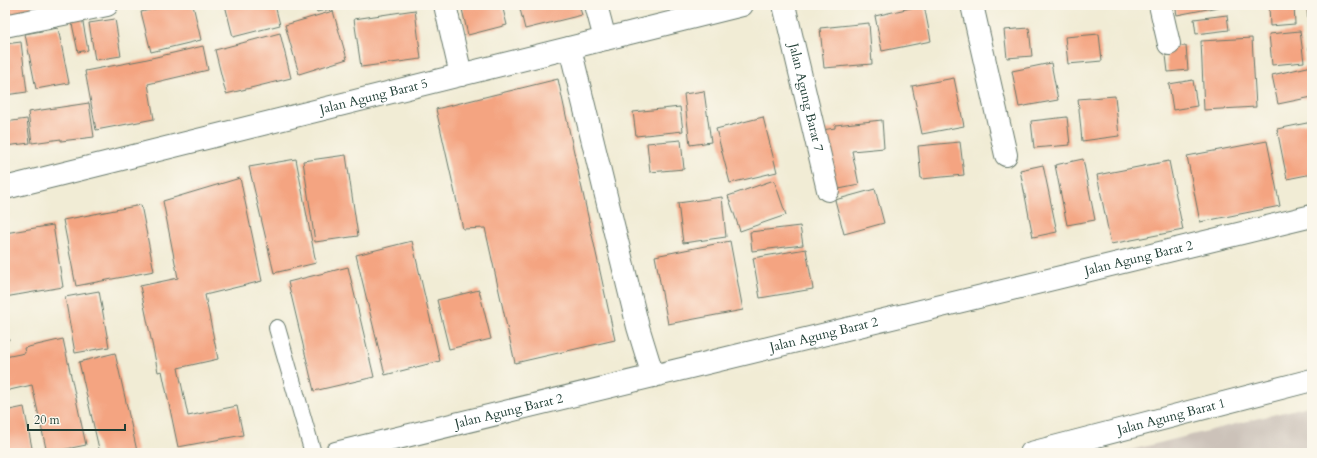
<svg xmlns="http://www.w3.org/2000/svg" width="1317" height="458" font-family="Cardo,serif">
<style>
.industrial{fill:#ccc2b9}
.building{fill:#f4a481}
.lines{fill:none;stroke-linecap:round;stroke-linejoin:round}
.service-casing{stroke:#687a6c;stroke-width:18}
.minor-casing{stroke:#687a6c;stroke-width:24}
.service{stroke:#fff;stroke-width:16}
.minor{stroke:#fff;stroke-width:22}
.labels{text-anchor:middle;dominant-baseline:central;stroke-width:3;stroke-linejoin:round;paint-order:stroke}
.street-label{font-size:13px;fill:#1f3d34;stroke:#fbf7ec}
</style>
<rect width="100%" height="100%" fill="#fbf7ec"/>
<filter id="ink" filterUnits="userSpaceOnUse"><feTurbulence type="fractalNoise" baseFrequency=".025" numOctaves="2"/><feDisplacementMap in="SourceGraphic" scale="8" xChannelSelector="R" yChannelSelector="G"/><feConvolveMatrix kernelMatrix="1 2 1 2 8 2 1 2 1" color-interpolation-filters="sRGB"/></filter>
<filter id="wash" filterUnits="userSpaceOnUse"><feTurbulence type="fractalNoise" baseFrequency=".012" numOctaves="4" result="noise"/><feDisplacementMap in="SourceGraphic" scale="16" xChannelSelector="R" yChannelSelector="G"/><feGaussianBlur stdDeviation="0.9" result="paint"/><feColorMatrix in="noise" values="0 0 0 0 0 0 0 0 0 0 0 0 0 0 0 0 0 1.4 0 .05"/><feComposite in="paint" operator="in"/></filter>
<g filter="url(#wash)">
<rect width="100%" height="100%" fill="#f1ecd5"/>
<polygon class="industrial" points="1312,405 1312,453 1119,453"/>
<g id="blocks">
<g class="building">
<polygon points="5,5 51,5 52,12 5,20"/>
<polygon points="170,5 193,5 201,40 151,52 141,12"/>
<polygon points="225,5 275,5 280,25 233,37"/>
<polygon points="315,5 344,5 344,6 317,12"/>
<polygon points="461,5 502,5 507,25 468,35"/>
<polygon points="519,5 579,5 582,15 525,29"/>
<polygon points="924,5 931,41 882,51 875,16"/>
<polygon points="1175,5 1223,5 1223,6 1177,15"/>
<polygon points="1294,5 1295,24 1270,26 1269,6"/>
<polygon points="1307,5 1312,5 1312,50 1309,50"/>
<polygon points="415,10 421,59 361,67 354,19"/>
<polygon points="333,11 347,59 299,74 285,25"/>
<polygon points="1227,15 1229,30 1196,34 1194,19"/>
<polygon points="82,17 88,50 78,52 71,19"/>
<polygon points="115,19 121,56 95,60 89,23"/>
<polygon points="869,23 872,64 824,68 820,28"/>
<polygon points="58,28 69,83 36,89 25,34"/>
<polygon points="1029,28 1032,56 1007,58 1004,30"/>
<polygon points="1300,31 1304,62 1272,65 1269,34"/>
<polygon points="280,33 291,78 226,94 215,50"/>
<polygon points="1099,34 1102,61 1068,64 1065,37"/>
<polygon points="1252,38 1256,107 1204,110 1201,41"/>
<polygon points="21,42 27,92 5,95 5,44"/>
<polygon points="203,46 208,70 148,84 154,119 96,130 85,71 143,60"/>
<polygon points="1186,46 1188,70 1168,72 1165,47"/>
<polygon points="1051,63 1058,100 1019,107 1012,71"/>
<polygon points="1312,66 1312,97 1278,104 1272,75"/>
<polygon points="954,78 964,126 922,134 912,86"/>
<polygon points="558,79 615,340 515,363 485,228 463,229 436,109"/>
<polygon points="1193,80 1197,106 1173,110 1169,84"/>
<polygon points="704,91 711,142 690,145 684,94"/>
<polygon points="1115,96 1119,136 1082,141 1078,99"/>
<polygon points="89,103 94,137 61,141 61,139 32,143 28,112"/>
<polygon points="680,107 683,131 636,136 633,112"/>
<polygon points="763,117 777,172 730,183 716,129"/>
<polygon points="1067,117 1070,145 1034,148 1031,121"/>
<polygon points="27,119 30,143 5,146 5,122"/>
<polygon points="882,120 884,148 852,151 859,185 834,190 822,130 835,128 835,125"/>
<polygon points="1312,122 1312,174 1287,179 1277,129"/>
<polygon points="681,140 684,169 650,172 647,143"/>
<polygon points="1267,141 1280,206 1200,222 1187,156"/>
<polygon points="960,142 964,175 921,179 918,146"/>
<polygon points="346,155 358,236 315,242 303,161"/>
<polygon points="296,159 316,263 274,273 249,167"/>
<polygon points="1083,159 1095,220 1067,225 1055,165"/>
<polygon points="1169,161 1183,230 1111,244 1097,175"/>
<polygon points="1043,165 1057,232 1033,237 1020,170"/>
<polygon points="240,178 262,281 205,295 218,359 178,368 188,416 237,406 243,435 178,447 162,371 158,372 140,286 178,278 163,201"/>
<polygon points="774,180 786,215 740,231 728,196"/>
<polygon points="875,189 884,223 844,234 835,200"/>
<polygon points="722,197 726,237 683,243 678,203"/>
<polygon points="141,205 154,271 76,286 63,220"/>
<polygon points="53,225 63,287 5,297 5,233"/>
<polygon points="800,226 803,245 752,251 750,232"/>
<polygon points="412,241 440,361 385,375 356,255"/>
<polygon points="730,241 743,310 668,324 655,256"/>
<polygon points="806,249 813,289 760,298 753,258"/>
<polygon points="348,267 374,377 314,391 288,282"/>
<polygon points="479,290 491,339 449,349 437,300"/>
<polygon points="99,291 109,347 75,353 65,297"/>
<polygon points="5,321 9,340 5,340"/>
<polygon points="63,339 86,445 47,453 32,385 5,391 5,357 25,353 24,348"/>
<polygon points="115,353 137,451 130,453 100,453 79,362"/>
<polygon points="24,407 33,453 5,453 5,411"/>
</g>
</g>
</g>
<g filter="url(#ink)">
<use href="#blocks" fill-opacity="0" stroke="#687a6c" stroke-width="1"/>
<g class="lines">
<defs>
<polyline id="service" points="277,328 313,453"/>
<g id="minor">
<polyline points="445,5 461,75"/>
<polyline points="596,5 605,39"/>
<path id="s1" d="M784 5 828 190"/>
<polyline points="972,5 1006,155"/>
<polyline points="1160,5 1169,44"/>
<polyline points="5,26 107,5"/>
<polyline points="570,48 638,327 653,376"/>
<path id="s2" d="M5 188 742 5"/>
<path id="s3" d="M336 453 1312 216"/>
<path id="s4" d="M1031 453 1312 380"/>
</g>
</defs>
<use href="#service" class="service-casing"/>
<use href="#minor" class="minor-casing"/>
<use href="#service" class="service"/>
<use href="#minor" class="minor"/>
</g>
</g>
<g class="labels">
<g class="street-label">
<text stroke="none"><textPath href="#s2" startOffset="380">Jalan Agung Barat 5</textPath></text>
<text stroke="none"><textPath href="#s1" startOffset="95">Jalan Agung Barat 7</textPath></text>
<text stroke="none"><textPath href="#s3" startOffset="826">Jalan Agung Barat 2</textPath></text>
<text stroke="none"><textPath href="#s3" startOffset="502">Jalan Agung Barat 2</textPath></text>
<text stroke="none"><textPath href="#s3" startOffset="178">Jalan Agung Barat 2</textPath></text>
<text stroke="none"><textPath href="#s4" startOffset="145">Jalan Agung Barat 1</textPath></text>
</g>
</g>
<rect width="1317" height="458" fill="none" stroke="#fbf7ec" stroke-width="20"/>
<path d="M28 424v6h97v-6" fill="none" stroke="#1f3d34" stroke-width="2"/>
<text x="34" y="424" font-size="12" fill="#1f3d34" stroke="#fbf7ec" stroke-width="3" paint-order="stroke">20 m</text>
</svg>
